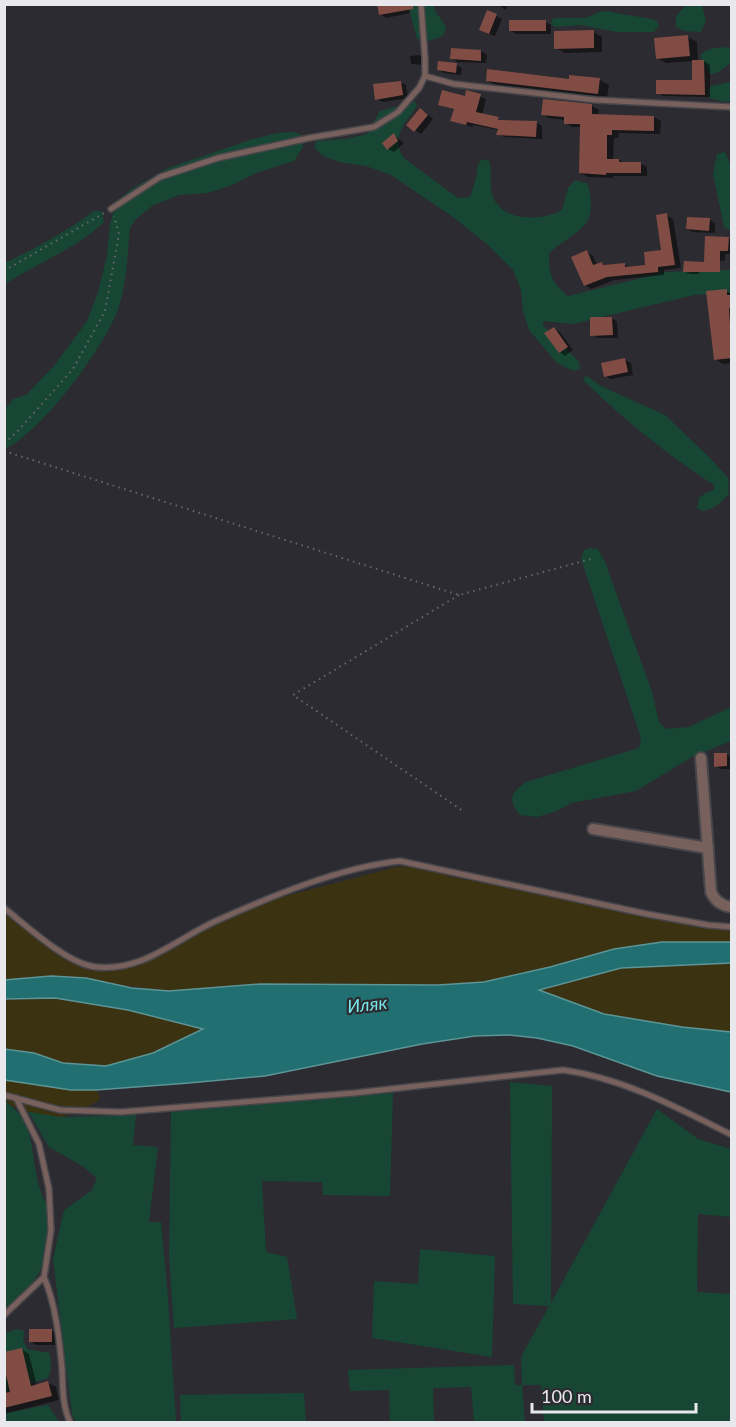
<svg xmlns="http://www.w3.org/2000/svg" width="736" height="1427" font-family="Lato,sans-serif">
<style>
.green{fill:#174734}
.sand{fill:#3b3212}
.water{fill:#216f70;stroke:#5d9496;stroke-width:1.5}
.shadow{fill:#0007}
.building{fill:#814c44}
.lines{fill:none;stroke-linecap:round;stroke-linejoin:round}
.service-casing{stroke:#46464b;stroke-width:8}
.minor-casing{stroke:#46464b;stroke-width:14}
.path{stroke:#67676c;stroke-width:2;stroke-dasharray:1.5 4.5;stroke-linecap:butt}
.service{stroke:#78605c;stroke-width:5}
.minor{stroke:#78605c;stroke-width:10}
.labels{text-anchor:middle;dominant-baseline:central;stroke-width:4.5;stroke-linejoin:round;paint-order:stroke}
.water-label{font-size:18px;font-style:italic;fill:#78e8ea;stroke:#2b2b31}
</style>
<rect width="100%" height="100%" fill="#2b2b31"/>
<g class="green">
<polygon points="408,5 433,5 436,12 446,27 443,36 429,41 417,39"/>
<polygon points="686,5 702,5 706,20 701,32 685,31 676,27 676,16"/>
<path d="M609 11C625 16 644 16 657 21L659 26 654 32H617L580 25 555 27 551 24 552 20 555 18H586L599 12Z"/>
<path d="M731 47V63L717 73 710 74 700 56C707 46 720 48 731 47Z"/>
<polygon points="731,82 731,102 720,101 709,98 708,91 711,86"/>
<path d="M413 102H416L417 106C405 123 389 138 405 159L458 198 470 197 476 179 478 164 482 159 489 161C493 172 489 183 492 194 500 222 541 222 562 210L568 188 575 180 588 184C599 230 578 228 549 253 549 275 551 282 568 296L666 272 729 270H731V293L694 295 573 324 543 321V325L579 362 580 369 574 371 557 363 529 330 523 311 521 290 513 270 488 245 453 217 391 175 366 166 339 162 323 156 314 147 316 141 346 139 367 134 380 111Z"/>
<path d="M294 132 301 135 303 147 294 161 256 173 232 185 208 193 179 195 152 206 136 219 130 228C127 258 127 292 114 319 97 356 41 432 5 449V409L13 399 26 395 54 366 87 321 98 292 107 256 110 224 117 201 130 190 168 168 250 140 277 133Z"/>
<polygon points="725,152 731,167 732,229 729,230 724,227 713,174 717,154"/>
<path d="M94 211H102L104 222C76 249 37 263 5 284V263C36 248 66 232 94 211Z"/>
<path d="M587 376 601 386 665 415 711 459 728 478 729 493C721 503 715 509 702 511L697 508 699 498 706 493 714 490V485C667 455 625 420 584 381L583 378Z"/>
<path d="M590 548 598 549 605 562 652 692 659 722 667 729 689 727 731 707V741L692 757 636 791 571 803 557 811 537 817 520 815C507 799 511 793 526 782L639 748 641 738 581 559 584 550Z"/>
<polygon points="510,1082 552,1086 551,1303 657,1109 698,1139 731,1149 731,1217 698,1214 697,1292 731,1294 731,1422 544,1422 541,1385 522,1385 525,1422 474,1422 471,1387 433,1388 434,1422 390,1422 389,1390 350,1391 348,1370 514,1365 515,1385 522,1385 521,1357 549,1306 513,1304"/>
<polygon points="393,1093 390,1196 323,1195 322,1182 262,1181 266,1252 287,1257 297,1319 174,1328 169,1255 171,1112"/>
<path d="M5 1101C39 1124 29 1159 41 1192 47 1209 56 1215 53 1235 47 1268 27 1293 5 1317Z"/>
<polygon points="28,1111 61,1117 136,1115 133,1145 158,1147 149,1222 161,1222 168,1298 176,1422 76,1422 72,1414 53,1259 64,1210 92,1190 97,1178 84,1167 49,1147"/>
<polygon points="420,1249 495,1256 492,1357 372,1338 374,1281 418,1284"/>
<polygon points="17,1329 24,1331 23,1340 27,1349 50,1353 51,1369 48,1378 5,1391 4,1334"/>
<polygon points="304,1393 306,1422 181,1422 180,1395"/>
<polygon points="48,1405 59,1422 5,1422 5,1413"/>
</g>
<g class="sand">
<polygon points="418,866 452,877 731,927 731,942 662,942 614,949 550,967 484,982 438,985 169,991 51,976 5,980 4,905 66,953 93,964 118,964 150,955 255,904 396,867"/>
<polygon points="731,963 731,1032 682,1027 604,1014 538,990 621,968"/>
<polygon points="54,998 128,1010 203,1029 153,1053 106,1066 63,1063 34,1053 5,1049 5,999"/>
<polygon points="4,1080 71,1090 96,1090 100,1097 98,1101 79,1112 61,1117 18,1110 5,1101"/>
</g>
<polygon class="water" points="662,942 731,942 731,963 621,968 539,990 604,1014 682,1027 731,1032 731,1092 657,1076 573,1046 537,1038 509,1035 475,1036 422,1044 265,1076 189,1083 96,1090 71,1090 5,1080 5,1049 34,1053 63,1063 106,1066 153,1053 203,1029 128,1010 55,998 5,999 5,980 51,976 86,978 132,988 169,991 260,984 438,985 484,982 550,967 614,949"/>
<g class="shadow">
<polygon points="408,4 410,13 386,18 380,14"/>
<polygon points="500,4 508,4 506,10 501,7"/>
<polygon points="488,12 502,19 495,36 486,33"/>
<polygon points="545,22 551,25 551,34 516,34 510,30"/>
<polygon points="593,32 602,37 602,52 565,53 556,48"/>
<polygon points="688,37 697,42 698,62 704,61 710,65 710,97 663,96 658,93 694,82 693,61 666,63 657,58"/>
<polygon points="452,50 481,51 487,55 486,63 457,62 452,58"/>
<polygon points="419,55 422,57 422,65 411,64 410,56"/>
<polygon points="456,65 462,68 461,75 444,73 439,70"/>
<polygon points="600,80 609,85 607,98 497,86 488,81"/>
<polygon points="400,82 406,85 408,98 383,102 377,99"/>
<polygon points="467,92 486,99 482,115 503,121 537,123 542,126 542,139 504,137 498,134 499,130 473,125 472,127 452,120 455,110 440,104 466,98"/>
<polygon points="592,106 599,110 598,116 654,117 661,121 660,134 619,133 618,138 614,138 613,160 619,160 624,163 640,163 647,167 647,176 613,176 613,178 588,177 581,173 581,127 572,127 565,123 565,120 549,118 543,114"/>
<polygon points="426,113 433,119 421,134 408,125"/>
<polygon points="394,135 404,143 394,152 388,149"/>
<polygon points="666,215 673,219 681,268 664,270 664,275 614,280 591,289 585,285 587,252 593,256 597,265 624,264 630,268 647,266 663,252"/>
<polygon points="710,220 715,223 715,233 693,232 687,229"/>
<polygon points="706,238 732,238 732,254 725,254 725,260 711,264"/>
<polygon points="698,266 699,274 690,274 684,271"/>
<polygon points="726,291 732,294 732,363 723,364 715,359"/>
<polygon points="612,318 617,322 618,338 598,338 592,335"/>
<polygon points="554,329 560,332 573,350 565,356 560,352"/>
<polygon points="625,360 631,363 633,375 611,379 605,376"/>
<polygon points="726,754 732,757 732,769 721,769 715,766"/>
<polygon points="51,1330 57,1333 57,1345 36,1345 30,1341"/>
<polygon points="21,1349 29,1354 37,1386 48,1383 56,1387 59,1400 4,1414 4,1353"/>
</g>
<g class="building">
<polygon points="377,4 413,4 413,9 379,15"/>
<polygon points="487,10 497,14 489,34 479,30"/>
<rect x="509" y="20" width="37" height="11"/>
<polygon points="594,30 594,48 554,49 554,31"/>
<polygon points="688,35 690,56 656,59 654,38"/>
<polygon points="451,48 481,50 481,61 450,59"/>
<polygon points="692,60 704,60 705,95 656,94 656,80 692,80"/>
<polygon points="438,61 457,63 456,73 437,70"/>
<polygon points="487,69 569,79 569,75 600,78 598,94 486,81"/>
<polygon points="401,81 403,95 375,100 373,84"/>
<polygon points="442,90 465,96 466,90 481,94 476,112 499,117 498,120 537,121 536,137 496,135 498,129 467,122 466,125 450,121 454,109 438,105"/>
<polygon points="543,99 592,104 592,114 654,116 654,131 612,130 612,135 607,135 607,159 619,159 619,162 641,162 641,173 606,173 606,175 579,173 580,124 564,124 564,117 541,115"/>
<polygon points="420,108 428,115 414,132 406,125"/>
<polygon points="394,133 398,141 387,150 382,143"/>
<polygon points="667,213 675,265 658,267 658,272 607,277 584,286 571,257 587,250 593,265 602,262 603,265 625,263 625,267 645,265 644,252 661,250 656,215"/>
<polygon points="687,217 710,218 709,231 686,229"/>
<polygon points="705,236 729,237 728,251 720,251 720,272 683,272 684,261 704,262"/>
<polygon points="727,289 727,295 732,295 732,308 729,308 732,358 714,360 706,291"/>
<polygon points="590,317 612,317 613,335 590,336"/>
<polygon points="554,327 568,347 559,353 544,333"/>
<polygon points="625,358 628,372 604,377 601,363"/>
<polygon points="714,753 727,753 727,766 714,767"/>
<rect x="29" y="1329" width="23" height="13"/>
<polygon points="22,1348 31,1386 48,1381 52,1396 4,1408 4,1393 10,1392 4,1366 4,1352"/>
</g>
<g class="lines">
<defs>
<g id="service">
<polyline points="421,4 425,58 425,76"/>
<polyline points="111,209 160,177 218,158 309,138 374,127 398,112 419,88 425,76 454,84 596,100 732,107"/>
<path d="M4 908C27 926 67 964 96 967 144 972 177 938 218 920 272 896 341 867 400 861L647 914 708 925 732 927"/>
<path d="M4 1095 60 1110 121 1112 354 1093 563 1070C623 1078 678 1108 732 1135"/>
<path d="M44 1277C56 1306 59 1337 62 1368 63 1387 62 1405 70 1422"/>
<polyline points="4,1315 44,1277 51,1230 49,1189 39,1144 16,1098"/>
</g>
<g id="minor">
<path d="M701 758 711 892C715 901 722 906 732 907"/>
<polyline points="593,829 708,848"/>
</g>
</defs>
<use href="#service" class="service-casing"/>
<use href="#minor" class="minor-casing"/>
<g class="path">
<polyline points="4,271 106,212"/>
<polyline points="4,443 16,433 73,369 105,311 119,234 114,216"/>
<polyline points="4,451 459,595 591,559"/>
<polyline points="459,595 293,695 463,811"/>
</g>
<use href="#service" class="service"/>
<use href="#minor" class="minor"/>
</g>
<g class="labels">
<g class="water-label">
<text transform="translate(367 1004) rotate(-6)">Иляк</text>
</g>
</g>
<rect width="736" height="1427" fill="none" stroke="#e9e9ed" stroke-width="12"/>
<path d="M532 1403v9h164v-9" fill="none" stroke="#e9e9ed" stroke-width="3"/>
<text x="541" y="1403" font-size="18" fill="#e9e9ed" stroke="#2b2b31" stroke-width="4.5" paint-order="stroke">100 m</text>
</svg>
